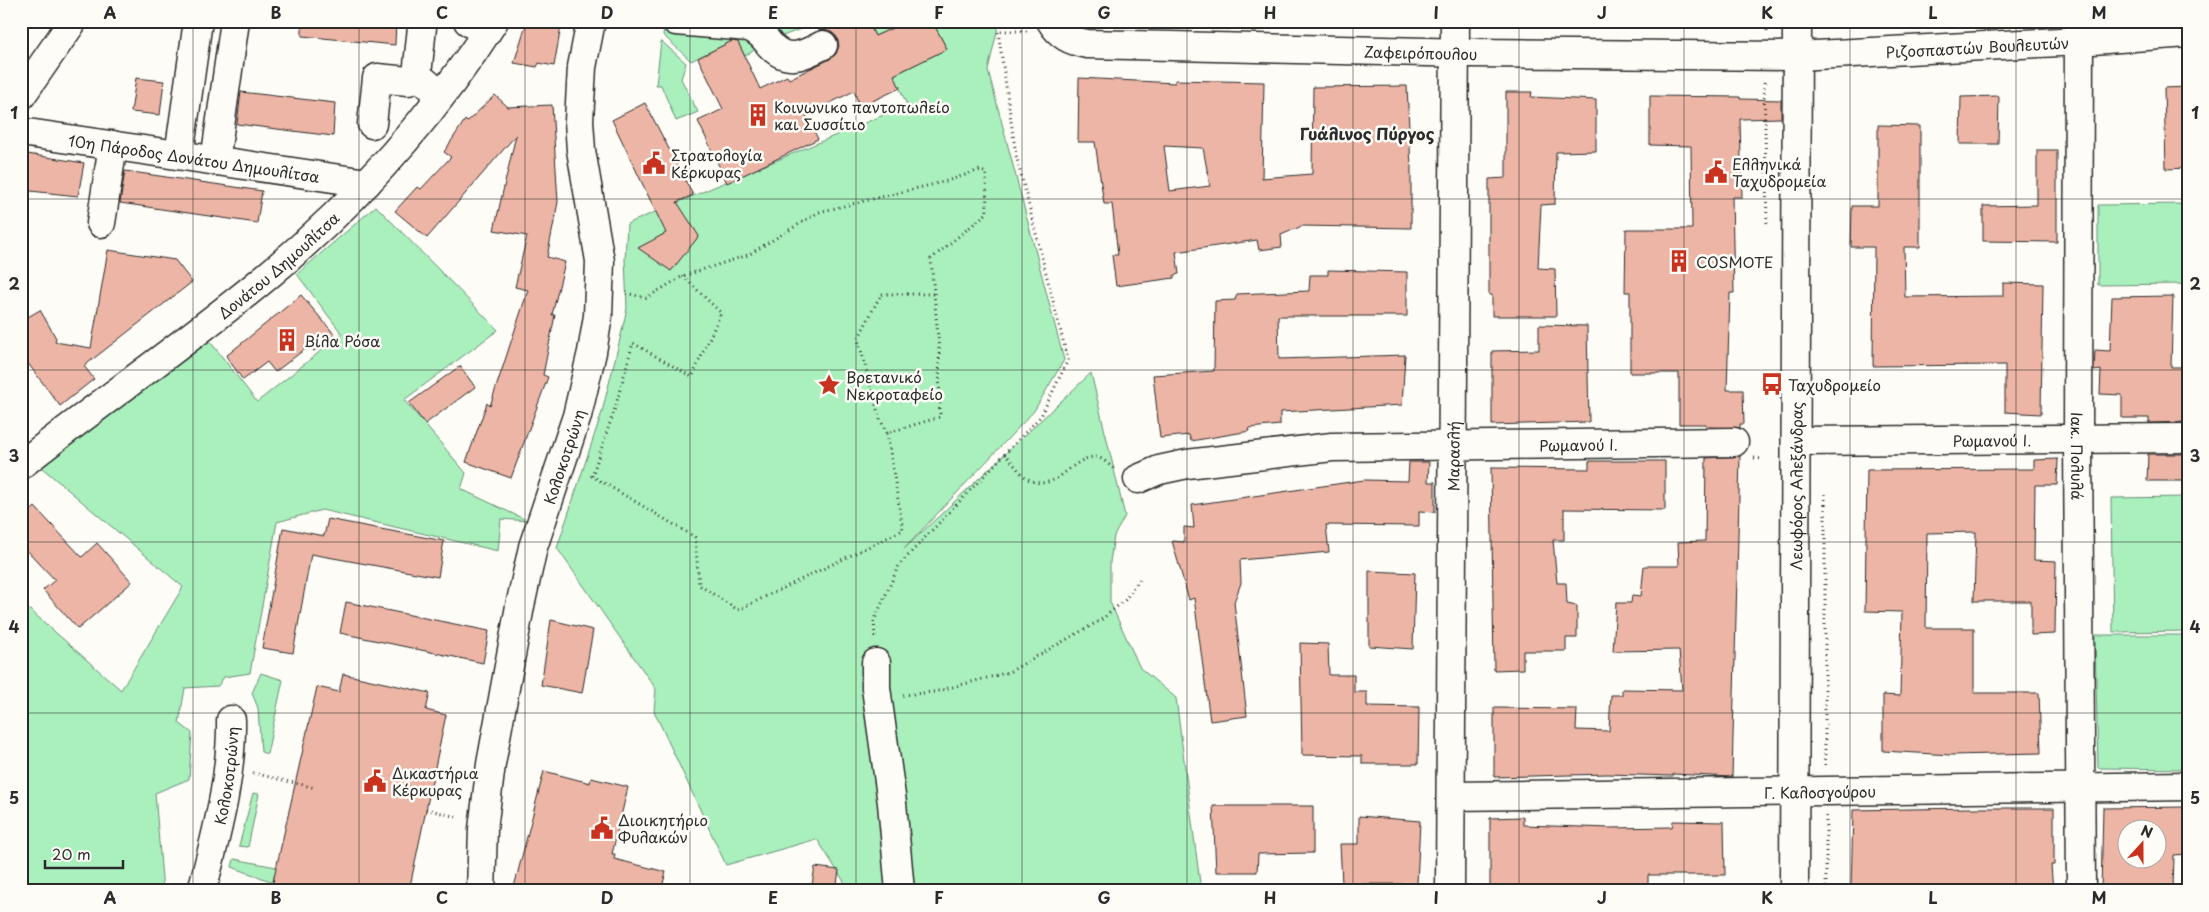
<svg xmlns="http://www.w3.org/2000/svg" width="2209" height="912" font-family="'Playpen Sans',sans-serif">
<style>
.green{fill:#a9f0bd;stroke:#6a8e74}
.building{fill:#edb5a5;stroke:#2b2b2b;fill-rule:evenodd}
.lines{fill:none;stroke-linecap:round;stroke-linejoin:round}
.minor-casing{stroke:#2b2b2b;stroke-width:31}
.major-casing{stroke:#2b2b2b;stroke-width:31}
.path{stroke:#2b2b2b;stroke-width:3;stroke-dasharray:1 4;stroke-linecap:butt}
.minor{stroke:#fdfcf7;stroke-width:28}
.major{stroke:#fdfcf7;stroke-width:28}
.grid{fill:none;stroke:#2b2b2b;stroke-width:1;stroke-opacity:0.55}
.labels{text-anchor:middle;dominant-baseline:central;stroke-width:5;stroke-linejoin:round;paint-order:stroke}
.street-label{font-size:15px;fill:#2b2b2b;stroke:#fdfcf7}
.poi-label{font-size:15px;fill:#2b2b2b;stroke:#fdfcf7;text-anchor:start}
.neighbourhood-label{font-size:16px;font-weight:bold;fill:#2b2b2b;stroke:#fdfcf7}
.neatline{fill:none;stroke:#2b2b2b;stroke-width:2}
.grid-label{font-size:16px;text-anchor:middle;font-weight:bold;fill:#2b2b2b}
</style>
<rect width="100%" height="100%" fill="#fdfcf7"/>
<filter id="ink" filterUnits="userSpaceOnUse"><feTurbulence type="fractalNoise" baseFrequency=".02" numOctaves="2"/><feDisplacementMap in="SourceGraphic" scale="10" xChannelSelector="R" yChannelSelector="G"/><feConvolveMatrix kernelMatrix="1 2 1 2 8 2 1 2 1" color-interpolation-filters="sRGB"/></filter>
<g filter="url(#ink)">
<g class="green">
<polygon points="769,21 818,21 818,22 778,38"/>
<polygon points="868,21 908,21 875,36"/>
<polygon points="932,21 984,21 998,27 988,70 1064,360 1034,411 904,549 1091,373 1125,516 1114,536 1110,562 1110,602 1140,668 1176,698 1201,891 850,891 817,839 726,865 654,711 656,689 557,548 602,412 621,335 627,308 625,260 627,224 907,105 894,75 947,49"/>
<polygon points="664,29 742,30 761,46 745,56 736,39 691,61 663,35"/>
<polygon points="661,41 686,63 681,79 698,112 676,121 661,85 656,85"/>
<polygon points="2188,204 2188,284 2098,285 2098,205"/>
<polygon points="376,206 498,330 404,400 466,473 461,489 528,521 501,519 498,551 322,510 277,522 250,673 224,677 218,686 185,688 179,723 192,733 189,779 155,793 163,891 21,891 21,604 22,603 121,690 183,587 41,467 209,340 257,402 342,334 297,274"/>
<polygon points="2188,497 2188,631 2113,632 2111,498"/>
<polygon points="2095,635 2188,635 2188,769 2098,768"/>
<polygon points="261,673 283,680 267,754 261,752 258,708 252,693"/>
<polygon points="253,793 259,794 248,847 239,846"/>
<polygon points="234,859 276,867 273,882 232,867"/>
</g>
<g class="building">
<polygon points="302,21 396,21 395,45 302,36"/>
<polygon points="527,21 562,21 554,66 539,63 537,67 514,63"/>
<polygon points="818,21 868,21 875,36 908,21 932,21 947,49 894,75 900,88 860,107 854,91 806,115 818,139 727,183 698,121 723,109 698,58 732,41 738,42 760,89 787,76 789,79 830,59 836,54 839,46 837,37 831,32 822,30"/>
<polygon points="136,78 164,81 160,115 131,112"/>
<path d="M1079 78 1175 83V80L1264 82 1262 178 1312 174 1313 87 1407 86 1411 168V228L1302 226 1281 235 1282 247 1259 250 1257 240 1176 252 1179 274 1174 275V278L1116 286 1112 255H1118L1112 204H1104L1095 142H1078ZM1164 146 1203 148 1210 186 1170 191Z"/>
<polygon points="2188,87 2188,168 2166,169 2164,88"/>
<polygon points="241,92 335,103 333,136 237,124"/>
<polygon points="1506,92 1532,92 1531,97 1596,100 1596,151 1556,152 1555,204 1541,205 1538,268 1555,269 1556,316 1492,316 1492,295 1489,295 1489,179 1506,178"/>
<polygon points="495,95 508,107 552,105 558,202 547,257 565,262 552,315 555,315 543,375 548,377 511,478 466,462 487,403 490,406 528,290 515,287 527,236 494,230 516,135 427,238 395,211 417,187 421,189 451,157 444,152 465,120 467,122"/>
<polygon points="1650,96 1740,97 1740,99 1781,100 1781,118 1740,119 1742,197 1732,197 1734,293 1730,293 1727,390 1743,390 1744,424 1740,424 1740,428 1706,427 1706,424 1679,424 1679,373 1630,373 1630,292 1625,292 1626,229 1692,229 1691,146 1650,145"/>
<polygon points="1999,96 1998,144 1960,144 1961,97"/>
<polygon points="645,103 693,195 677,202 699,236 671,271 638,248 666,233 612,120"/>
<polygon points="1878,125 1920,126 1920,247 1904,247 1905,297 2003,296 2003,283 2043,284 2041,414 2005,412 2005,365 1873,366 1874,247 1851,247 1852,206 1878,206"/>
<polygon points="2037,150 2057,150 2057,242 1983,241 1983,206 2037,205"/>
<polygon points="21,153 84,163 78,196 21,190"/>
<polygon points="125,171 262,191 257,223 120,203"/>
<polygon points="108,250 175,260 192,282 84,366 94,379 60,406 21,354 21,321 40,310 56,338 55,342 91,348"/>
<polygon points="1328,270 1407,272 1407,316 1278,316 1279,359 1405,355 1402,405 1280,412 1280,425 1249,428 1250,431 1191,441 1189,435 1160,438 1153,375 1214,371 1215,301 1235,300 1237,294 1309,291 1310,275 1328,275"/>
<polygon points="301,295 335,335 314,351 309,346 275,372 267,362 243,380 226,356"/>
<polygon points="2173,296 2171,367 2188,367 2188,422 2149,423 2149,418 2122,418 2122,395 2100,394 2101,370 2094,371 2095,350 2110,351 2112,297"/>
<polygon points="1539,325 1587,326 1589,422 1492,425 1492,351 1539,350"/>
<polygon points="460,366 475,387 425,424 409,403"/>
<polygon points="2148,454 2188,454 2188,481 2147,481"/>
<polygon points="1740,456 1732,777 1673,774 1673,776 1607,774 1494,777 1494,708 1577,709 1576,730 1609,731 1611,695 1622,695 1622,689 1682,690 1679,650 1613,651 1616,603 1631,603 1632,595 1641,596 1644,566 1679,566 1678,542 1705,541 1706,458"/>
<polygon points="2058,459 2057,485 2035,485 2034,560 2056,561 2055,634 2031,635 2031,601 1974,601 1976,532 1927,533 1926,628 1974,628 1974,693 2039,693 2041,753 1951,755 1883,751 1883,695 1900,696 1902,612 1865,611 1867,470 2034,469 2034,460"/>
<polygon points="1589,461 1665,461 1665,510 1564,509 1564,540 1553,540 1557,583 1566,583 1567,604 1577,606 1577,638 1566,638 1566,651 1523,651 1523,669 1494,670 1491,468 1589,469"/>
<polygon points="1409,462 1429,462 1428,482 1435,482 1435,512 1419,511 1419,526 1326,525 1329,552 1240,560 1241,583 1234,602 1247,716 1210,721 1194,598 1189,600 1172,541 1184,542 1184,527 1194,528 1192,505 1364,480 1408,481"/>
<polygon points="35,507 82,557 97,543 132,582 78,629 43,590 55,580 21,544 21,520"/>
<polygon points="328,519 444,541 438,577 311,554 293,653 262,648 283,528 324,536"/>
<polygon points="1369,571 1415,573 1413,649 1369,646"/>
<polygon points="346,602 489,631 483,663 340,633"/>
<polygon points="551,620 593,630 582,693 541,685"/>
<polygon points="1300,643 1328,644 1329,675 1354,675 1354,692 1367,692 1367,706 1419,707 1418,764 1362,764 1362,756 1302,755"/>
<polygon points="343,674 430,693 426,710 446,715 409,891 271,891 317,687 339,692"/>
<polygon points="544,771 590,783 591,778 628,787 612,854 615,854 614,859 666,872 661,891 513,891"/>
<polygon points="1213,806 1313,806 1313,853 1258,854 1257,872 1216,872"/>
<path d="M2188 807V854L2174 855 2173 891H2101L2103 808ZM2126 830H2156V860H2126Z"/>
<polygon points="1970,808 2054,808 2054,865 2051,865 2053,891 1851,891 1853,810"/>
<polygon points="1359,816 1420,821 1417,884 1342,884 1340,844 1359,844"/>
<polygon points="1523,817 1523,825 1610,828 1672,827 1673,821 1724,822 1725,875 1648,875 1648,891 1490,891 1490,818"/>
<polygon points="815,867 839,870 836,891 811,891"/>
</g>
<g class="lines">
<defs>
<g id="minor">
<polyline points="468,21 486,33"/>
<path d="M676 21 749 27C759 31 764 37 770 45 787 64 804 55 823 45"/>
<path id="s1" d="M1051 21C1060 36 1071 41 1087 44L1470 53 1797 56 2079 41 2188 33"/>
<path id="s2" d="M2079 21 2078 439 2081 891"/>
<polyline points="422,27 417,75 430,86"/>
<polyline points="21,96 73,21"/>
<polyline points="372,124 377,78 408,81 417,75"/>
<path id="s3" d="M21 132 367 183"/>
<polyline points="179,155 198,21"/>
<polyline points="215,161 235,21"/>
<polyline points="101,223 113,145"/>
<path id="s4" d="M1796 441 2188 438"/>
<path id="s5" d="M1138 479 1159 470 1187 464 1332 447 1734 442"/>
<polyline points="876,663 876,688 892,803 900,891"/>
<path id="s6" d="M1451 796 2188 786"/>
<path id="s7" d="M202 891C216 834 232 779 231 720"/>
<path id="s8" d="M481 891 483 829 491 764 520 606 533 547 577 416 592 352 598 316 600 261 581 150 579 121 582 67 591 21"/>
<path id="s9" d="M1450 891 1455 21"/>
</g>
<g id="major">
<path id="s10" d="M21 465C102 401 187 343 265 278 353 205 432 118 494 21"/>
<path id="s11" d="M1794 891 1797 21"/>
</g>
</defs>
<use href="#minor" class="minor-casing"/>
<use href="#major" class="major-casing"/>
<g class="path">
<polyline points="1767,31 1767,21"/>
<polyline points="1764,82 1767,225"/>
<polyline points="626,293 646,298 683,276 748,255 819,212 947,181 980,170 986,173 987,213 931,259 939,349 940,417 887,433 903,530 738,610 699,585 695,537 592,476 615,408 633,343 692,377 721,313 683,276"/>
<polyline points="887,433 879,417 858,339 881,294 934,294"/>
<path d="M1004 454C1014 462 1021 477 1032 481 1058 491 1072 457 1095 457 1102 457 1109 465 1114 469"/>
<polyline points="1754,458 1762,459"/>
<polyline points="1825,494 1825,765"/>
<polyline points="875,637 874,621 899,565 1041,416 1068,360 1016,155 998,31 1028,31"/>
<polyline points="903,695 934,692 1009,672 1101,620 1125,600 1140,579"/>
<polyline points="253,773 316,788"/>
<polyline points="426,809 457,817"/>
<polyline points="1826,816 1826,891"/>
</g>
<use href="#minor" class="minor"/>
<use href="#major" class="major"/>
</g>
</g>
<path class="grid" d="M193 21V891M359 21V891M525 21V891M690 21V891M856 21V891M1022 21V891M1187 21V891M1353 21V891M1519 21V891M1684 21V891M1850 21V891M2016 21V891M21 199H2188M21 370H2188M21 542H2188M21 713H2188"/>
<defs>
<symbol id="building-bare" viewBox="-9 -9 18 18"><path d="M-4-6H4V6H1V3H-1V6H-4ZM-2.5-4.3h1.7v1.8h-1.7ZM.8-4.3h1.7v1.8H.8ZM-2.5-1h1.7V.8h-1.7ZM.8-1h1.7V.8H.8Z" fill="#c8321e" stroke="#fdfcf7" stroke-width="2.5" paint-order="stroke"/></symbol>
<symbol id="civic-bare" viewBox="-9 -9 18 18"><path d="M-.6-6.5H3V-4.5H.6V-3L4-1V1h2V6H-6V1h2V-1L-.6-3ZM-1.2 2.5V6h2.4V2.5Z" fill="#c8321e" stroke="#fdfcf7" stroke-width="2.5" paint-order="stroke"/></symbol>
<symbol id="bus-bare" viewBox="-9 -9 18 18"><path d="M-5-6H5V4H4V6H2V4H-2V6H-4V4H-5ZM-3.5-4V0h7V-4ZM-3.5 1.2v1.5H-2V1.2ZM2 1.2v1.5H3.5V1.2Z" fill="#c8321e" stroke="#fdfcf7" stroke-width="2.5" paint-order="stroke"/></symbol>
<symbol id="sight-bare" viewBox="-9 -9 18 18"><path d="M0-6L1.8-2.2L6-1.7L2.9 1.2L3.7 5.4L0 3.3L-3.7 5.4L-2.9 1.2L-6-1.7L-1.8-2.2Z" fill="#c8321e" stroke="#fdfcf7" stroke-width="2.5" paint-order="stroke"/></symbol>
</defs>
<g fill-rule="evenodd">
<use href="#building-bare" x="742" y="99" width="32" height="32"/>
<use href="#civic-bare" x="638" y="147" width="32" height="32"/>
<use href="#civic-bare" x="1700" y="156" width="32" height="32"/>
<use href="#building-bare" x="1663" y="245" width="32" height="32"/>
<use href="#building-bare" x="271" y="324" width="32" height="32"/>
<use href="#bus-bare" x="1756" y="368" width="32" height="32"/>
<use href="#sight-bare" x="813" y="369" width="32" height="32"/>
<use href="#civic-bare" x="359" y="765" width="32" height="32"/>
<use href="#civic-bare" x="586" y="812" width="32" height="32"/>
</g>
<g class="labels">
<g class="street-label">
<text stroke="none"><textPath href="#s1" startOffset="935">Ριζοσπαστών Βουλευτών</textPath></text>
<text stroke="none"><textPath href="#s1" startOffset="378">Ζαφειρόπουλου</textPath></text>
<text stroke="none"><textPath href="#s3" startOffset="175">10η Πάροδος Δονάτου Δημουλίτσα</textPath></text>
<text stroke="none"><textPath href="#s10" startOffset="326">Δονάτου Δημουλίτσα</textPath></text>
<text stroke="none"><textPath href="#s4" startOffset="196">Ρωμανού Ι.</textPath></text>
<text stroke="none"><textPath href="#s5" startOffset="444">Ρωμανού Ι.</textPath></text>
<text stroke="none"><textPath href="#s9" startOffset="435">Μαρασλή</textPath></text>
<text stroke="none"><textPath href="#s2" startOffset="435">Ιακ. Πολυλά</textPath></text>
<text stroke="none"><textPath href="#s8" startOffset="444">Κολοκοτρώνη</textPath></text>
<text stroke="none"><textPath href="#s11" startOffset="405">Λεωφόρος Αλεξάνδρας</textPath></text>
<text stroke="none"><textPath href="#s7" startOffset="118">Κολοκοτρώνη</textPath></text>
<text stroke="none"><textPath href="#s6" startOffset="369">Γ. Καλοσγούρου</textPath></text>
</g>
<g class="poi-label">
<text x="774" y="106">Κοινωνικο παντοπωλείο<tspan x="774" dy="17">και Συσσίτιο</tspan></text>
<text x="671" y="154">Στρατολογία<tspan x="671" dy="17">Κέρκυρας</tspan></text>
<text x="1732" y="163">Ελληνικά<tspan x="1732" dy="17">Ταχυδρομεία</tspan></text>
<text x="1696" y="261">COSMOTE</text>
<text x="304" y="340">Βίλα Ρόσα</text>
<text x="846" y="376">Βρετανικό<tspan x="846" dy="17">Νεκροταφείο</tspan></text>
<text x="1788" y="384">Ταχυδρομείο</text>
<text x="392" y="772">Δικαστήρια<tspan x="392" dy="17">Κέρκυρας</tspan></text>
<text x="618" y="819">Διοικητήριο<tspan x="618" dy="17">Φυλακών</tspan></text>
</g>
<g class="neighbourhood-label">
<text x="1367" y="133">Γυάλινος Πύργος</text>
</g>
</g>
<rect width="2209" height="912" fill="none" stroke="#fdfcf7" stroke-width="55"/>
<g transform="translate(2142 844) rotate(21)"><circle r="24" fill="#fdfcf7" stroke="#a9a8a5"/>
<path d="M0-4L9 19L0 12L-9 19Z" fill="#c8321e"/>
<text y="-8" font-size="14" font-weight="bold" text-anchor="middle" fill="#2b2b2b">N</text>
</g>
<path d="M45 860v8h78v-8" fill="none" stroke="#2b2b2b" stroke-width="2.5"/>
<text x="52" y="860" font-size="15" fill="#2b2b2b" stroke="#fdfcf7" stroke-width="4" paint-order="stroke">20 m</text>
<rect x="28" y="28" width="2154" height="856" class="neatline"/>
<g class="grid-label">
<text x="110" y="19">A</text>
<text x="276" y="19">B</text>
<text x="442" y="19">C</text>
<text x="607" y="19">D</text>
<text x="773" y="19">E</text>
<text x="939" y="19">F</text>
<text x="1104" y="19">G</text>
<text x="1270" y="19">H</text>
<text x="1436" y="19">I</text>
<text x="1602" y="19">J</text>
<text x="1767" y="19">K</text>
<text x="1933" y="19">L</text>
<text x="2099" y="19">M</text>
<text x="14" y="119">1</text>
<text x="2195" y="119">1</text>
<text x="14" y="290">2</text>
<text x="2195" y="290">2</text>
<text x="14" y="462">3</text>
<text x="2195" y="462">3</text>
<text x="14" y="633">4</text>
<text x="2195" y="633">4</text>
<text x="14" y="804">5</text>
<text x="2195" y="804">5</text>
<text x="110" y="904">A</text>
<text x="276" y="904">B</text>
<text x="442" y="904">C</text>
<text x="607" y="904">D</text>
<text x="773" y="904">E</text>
<text x="939" y="904">F</text>
<text x="1104" y="904">G</text>
<text x="1270" y="904">H</text>
<text x="1436" y="904">I</text>
<text x="1602" y="904">J</text>
<text x="1767" y="904">K</text>
<text x="1933" y="904">L</text>
<text x="2099" y="904">M</text>
</g>
</svg>
